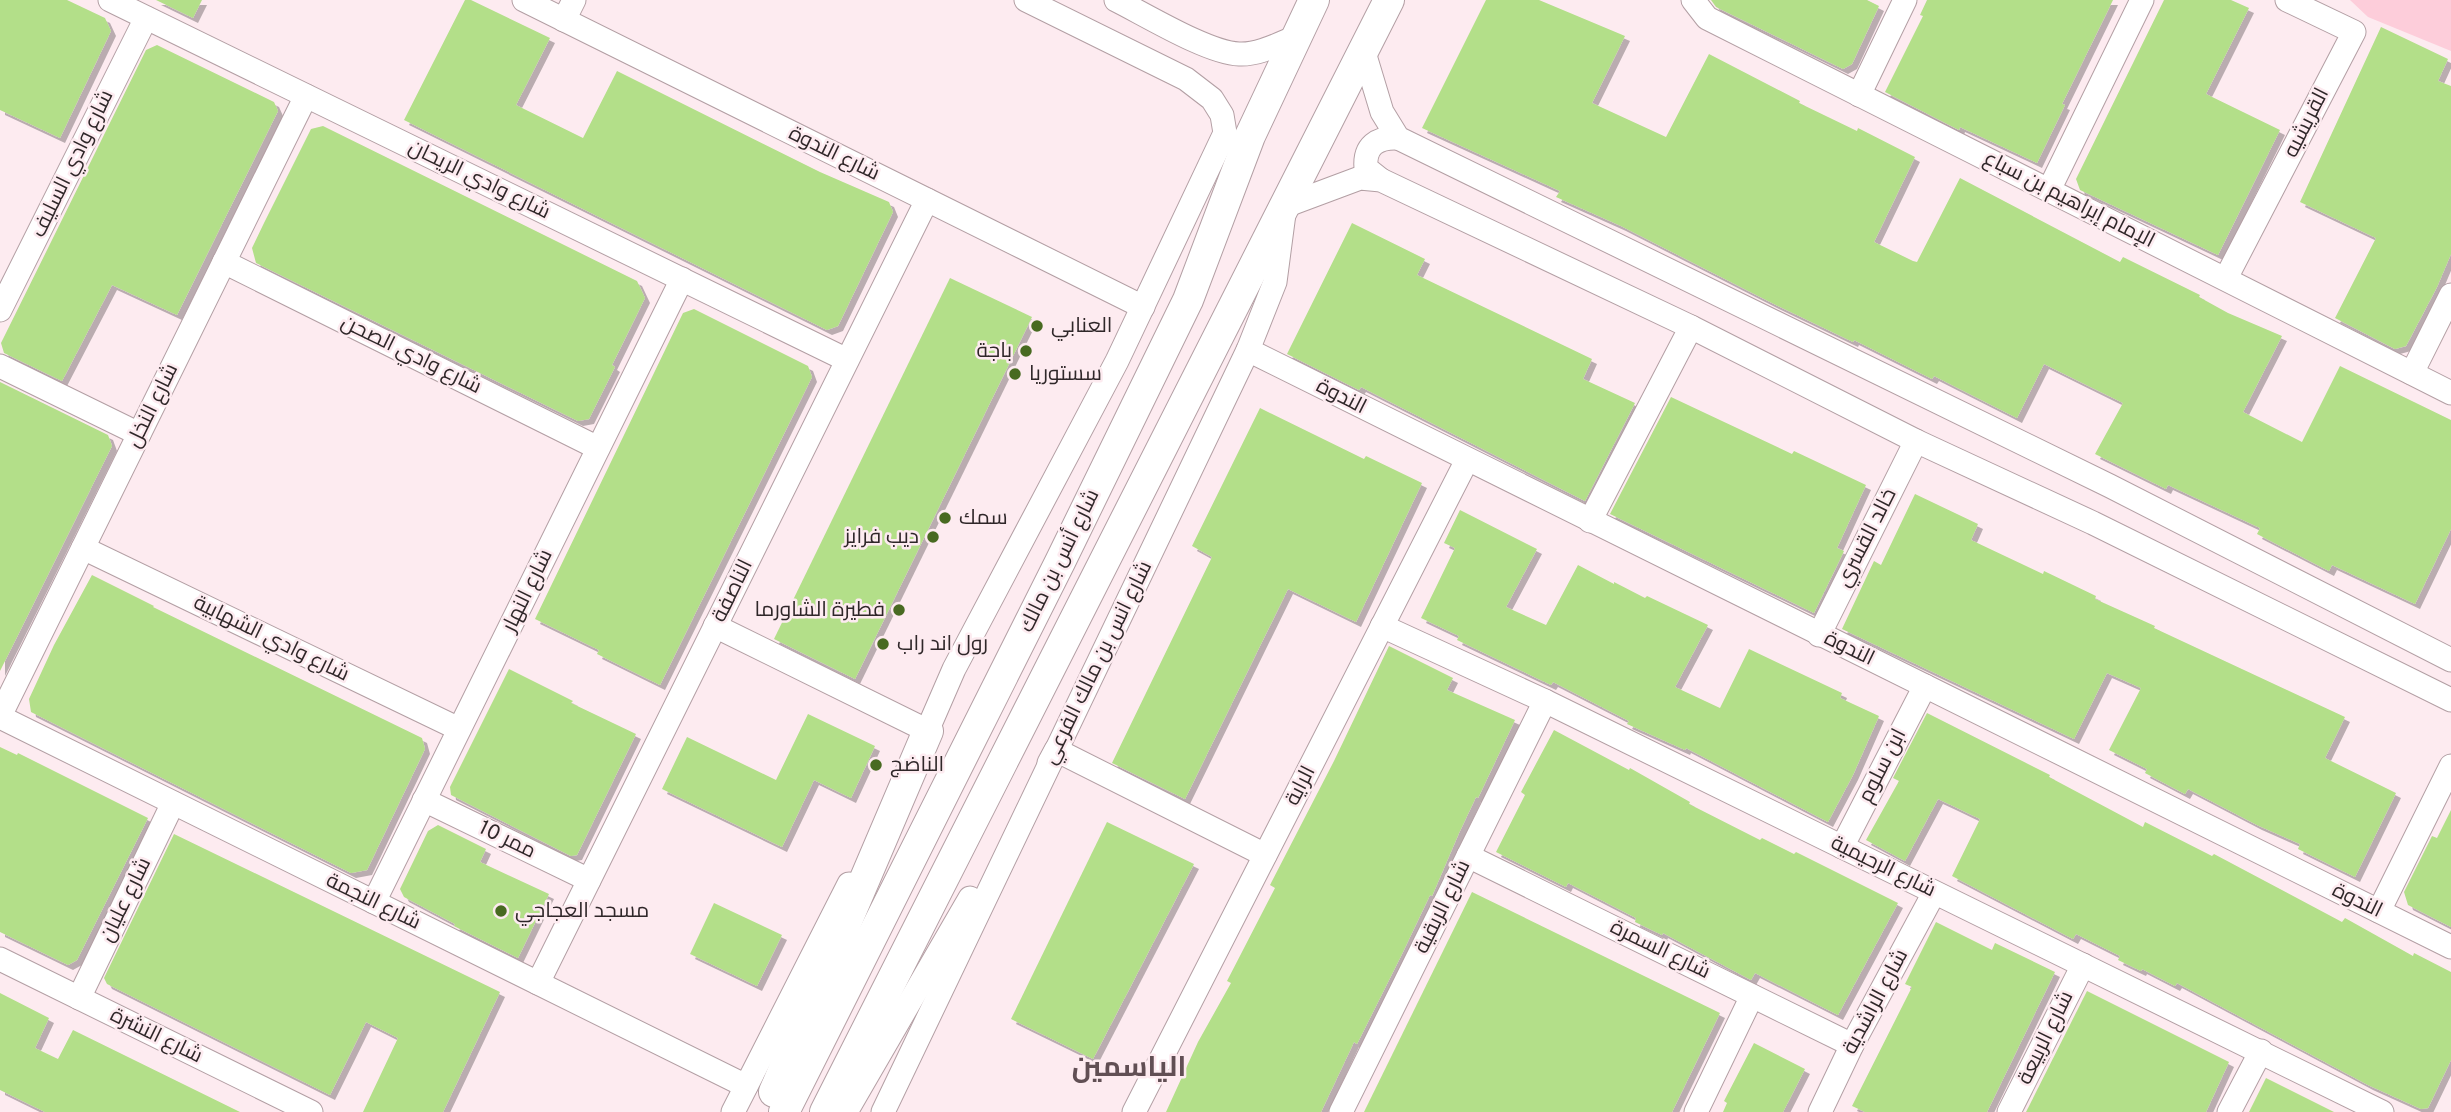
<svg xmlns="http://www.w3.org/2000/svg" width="2451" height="1112" font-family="Overpass,Cairo,sans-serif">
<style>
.green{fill:#fdcdda}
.building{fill:#b3df89;filter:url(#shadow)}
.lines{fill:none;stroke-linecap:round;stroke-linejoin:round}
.minor-casing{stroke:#b39fa4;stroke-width:25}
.major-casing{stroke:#b39fa4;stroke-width:32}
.minor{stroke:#fff;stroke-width:23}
.major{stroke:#fff;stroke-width:30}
.poi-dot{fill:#486a21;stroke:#fdebf0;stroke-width:2.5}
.labels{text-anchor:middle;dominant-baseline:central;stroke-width:5;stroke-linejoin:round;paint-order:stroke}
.street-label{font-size:21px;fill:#2f2729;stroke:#fdebf0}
.poi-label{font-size:21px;fill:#2f2729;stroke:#fdebf0;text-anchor:start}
.district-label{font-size:28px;font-weight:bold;fill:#614f54;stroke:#fdebf0}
</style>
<defs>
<filter id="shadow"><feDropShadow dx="5" dy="5" stdDeviation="0" flood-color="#0004"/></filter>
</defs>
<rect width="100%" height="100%" fill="#fdebf0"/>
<polygon class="green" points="2350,0 2451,0 2451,51 2368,17"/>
<g class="building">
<polygon points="0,0 67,0 105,18 111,31 60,138 0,110"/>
<polygon points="156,0 202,0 193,18"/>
<polygon points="465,0 471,0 550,38 516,105 583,138 617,71 820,172 889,202 893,212 838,326 827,330 404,120"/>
<polygon points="1486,0 1539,0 1625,36 1592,103 1666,137 1709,54 1800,101 1799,103 1857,131 1858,128 1915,157 1874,242 1913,261 1917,262 1960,178 2120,262 2123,257 2200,295 2199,297 2228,313 2282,336 2243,412 2302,442 2340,366 2451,420 2451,529 2415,604 2332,565 2329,571 2257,534 2260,528 2168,485 2166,489 2095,454 2123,403 2044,364 2017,418 1934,376 1932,379 1854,340 1853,342 1774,304 1621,226 1556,197 1560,191 1422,128"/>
<polygon points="1711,0 1867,0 1879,6 1852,64 1843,69 1716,7"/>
<polygon points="1927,0 2113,0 2062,104 2065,105 2037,163 1960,127 1959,130 1885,92 1923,16 1920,15"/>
<polygon points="2164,0 2231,0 2249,8 2206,94 2280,130 2218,255 2080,190 2076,179"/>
<polygon points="2381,27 2448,59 2438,81 2451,86 2451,254 2437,287 2406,346 2395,349 2335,318 2376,238 2300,202"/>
<polygon points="157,45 274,102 278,111 177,315 112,285 62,381 4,353 1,343 146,50"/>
<polygon points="323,126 637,281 645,298 612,365 615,367 589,419 578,421 256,263 252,248 264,223 311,129"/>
<polygon points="1352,223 1425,259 1417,275 1592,359 1583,379 1635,403 1585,501 1361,387 1359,390 1287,354"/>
<polygon points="950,278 1032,317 855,679 774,639"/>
<polygon points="694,309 808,366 812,377 660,685 597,654 599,650 535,619 683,313"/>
<polygon points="0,382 108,435 112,446 0,671"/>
<polygon points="1671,397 1792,454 1794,451 1866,485 1837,548 1844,551 1814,613 1610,514"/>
<polygon points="1260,408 1364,459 1366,456 1422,483 1356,622 1288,589 1185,799 1112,763 1212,557 1192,546"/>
<polygon points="1915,494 1978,524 1971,540 2043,574 2044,571 2096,596 2095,599 2155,626 2154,628 2345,717 2325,758 2396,793 2355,877 2298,849 2300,844 2257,825 2188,789 2185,794 2145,773 2147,769 2109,750 2141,688 2107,673 2074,739 1842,629 1874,561 1881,565"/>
<polygon points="1460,510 1537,549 1506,607 1546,625 1578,565 1614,584 1614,582 1645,598 1647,596 1708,625 1675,687 1720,708 1749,649 1842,693 1840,698 1879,716 1853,775 1828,822 1686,748 1685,750 1627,724 1629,721 1553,682 1551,685 1457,640 1459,636 1421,618 1455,548 1444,543"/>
<polygon points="92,575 154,606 153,607 422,738 425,749 367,870 351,873 31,712 29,699 54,645"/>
<polygon points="1389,646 1453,678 1447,690 1515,720 1478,798 1476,797 1459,833 1432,896 1430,895 1401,956 1357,1044 1354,1042 1321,1112 1166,1112 1198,1042 1231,983 1227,981 1275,888 1270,885 1334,761"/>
<polygon points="509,669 573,701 571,703 636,734 577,855 571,856 451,795 450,787"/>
<polygon points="1927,713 2050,775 2049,777 2143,827 2145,822 2212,856 2214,854 2342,922 2345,918 2413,956 2414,953 2451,972 2451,1060 2428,1108 2421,1109 2368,1085 2177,983 2175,986 2142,969 2141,971 2118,960 2120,956 2076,934 2073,939 1952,876 1980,819 1953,806 1938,799 1905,861 1866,840 1899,781 1893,778"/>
<polygon points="808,714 875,746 851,798 814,780 782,847 662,789 687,737 776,780"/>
<polygon points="1554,730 1629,770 1630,768 1690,802 1689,804 1760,840 1762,838 1794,854 1796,852 1898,903 1838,1015 1755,973 1751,980 1663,933 1662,935 1635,922 1636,918 1568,883 1566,887 1496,852 1525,795 1521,792"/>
<polygon points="0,747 17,755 18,753 148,818 77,960 68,965 0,932"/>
<polygon points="2451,810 2451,927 2408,905 2404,892 2432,836 2437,838"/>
<polygon points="1107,822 1194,864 1093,1059 1011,1019"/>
<polygon points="438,825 486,849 480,862 549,894 518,958 454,926 455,924 404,897 400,889 428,831"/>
<polygon points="174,834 500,992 443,1112 363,1112 398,1038 366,1022 330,1095 107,984 104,978"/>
<polygon points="1472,892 1720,1013 1672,1112 1364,1112"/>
<polygon points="714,903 782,935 757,986 690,954"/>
<polygon points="1936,922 1992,950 1995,943 2055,972 1987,1112 1865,1112 1852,1106 1912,987 1905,984"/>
<polygon points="2087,991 2229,1062 2206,1112 2026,1112"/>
<polygon points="0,993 49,1018 35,1048 58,1059 73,1030 240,1112 45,1112 0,1090"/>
<polygon points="1754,1043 1805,1069 1783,1112 1723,1112 1727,1103 1724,1101"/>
<polygon points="2266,1078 2334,1112 2249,1112"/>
</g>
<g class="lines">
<defs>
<g id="minor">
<polyline points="110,0 847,360"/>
<polyline points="524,0 1143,307"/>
<path d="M1116 0C1146 15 1208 53 1239 54 1258 55 1279 44 1296 37"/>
<polyline points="1693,0 1707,18 2451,393"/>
<polyline points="564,20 574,0"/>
<polyline points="1363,49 1382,112 1398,138 2110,486 2451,660"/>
<polyline points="1859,95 1905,0"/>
<path d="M1381 180 1366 168C1364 146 1377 137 1398 138"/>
<polyline points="2049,190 2142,0"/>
<polyline points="224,262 598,448"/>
<polyline points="2226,278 2354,32 2287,0"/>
<polyline points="0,310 146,18"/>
<polyline points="1248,350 2451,947"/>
<polyline points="0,366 139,434"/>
<polyline points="2412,373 2451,295"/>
<polyline points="1590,521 1691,327"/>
<polyline points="83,548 459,729"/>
<polyline points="715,626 928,731"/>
<polyline points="1382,626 1545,701 2382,1112"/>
<polyline points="1819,635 1916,441"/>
<polyline points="0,716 306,96"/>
<polyline points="0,717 746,1086"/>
<polyline points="921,745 954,669 1117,361 1225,133 1222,115 1212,99 1186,79 1026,0"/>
<polyline points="1049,763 1056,750 1265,855"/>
<polyline points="424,800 589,880"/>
<polyline points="1842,847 1925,686"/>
<polyline points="1468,856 1852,1045"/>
<polyline points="374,902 682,279"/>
<polyline points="2379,911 2451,766"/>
<polyline points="0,959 311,1112"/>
<polyline points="538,983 927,200"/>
<polyline points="79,998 173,803"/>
<polyline points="733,1112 849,884"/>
<polyline points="846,1112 970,898"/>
<polyline points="883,1112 1248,350 1275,282 1285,206 1360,178 1381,180 1691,327 1916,441 2093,523 2451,700"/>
<polyline points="1134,1112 1467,460"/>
<polyline points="1341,1112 1545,701"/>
<polyline points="1696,1112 1752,996"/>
<polyline points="1820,1112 1852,1045 1934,893"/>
<polyline points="2009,1112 2083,965"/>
<polyline points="2229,1112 2261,1051"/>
</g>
<g id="major">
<polyline points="774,1092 928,731"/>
<polyline points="784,1112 1060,562 1188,300 1250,136 1314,0"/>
<polyline points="825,1112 1389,0"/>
</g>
</defs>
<use href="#minor" class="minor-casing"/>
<use href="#major" class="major-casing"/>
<use href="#minor" class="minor"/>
<use href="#major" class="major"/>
</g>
<g class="poi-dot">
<circle cx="1037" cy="326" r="7"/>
<circle cx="1026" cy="351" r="7"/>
<circle cx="1015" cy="374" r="7"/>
<circle cx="945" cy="518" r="7"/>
<circle cx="933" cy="537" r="7"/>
<circle cx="899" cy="610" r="7"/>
<circle cx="883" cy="644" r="7"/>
<circle cx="876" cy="765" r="7"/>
<circle cx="501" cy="911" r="7"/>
</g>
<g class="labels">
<g class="street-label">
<text transform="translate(2307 123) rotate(-63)">القريشيه</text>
<text transform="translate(834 154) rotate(26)">شارع الندوة</text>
<text transform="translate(73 164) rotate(-64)">شارع وادي السليف</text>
<text transform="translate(479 180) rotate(26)">شارع وادي الريحان</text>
<text transform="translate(2069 200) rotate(27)">الإمام إبراهيم بن سباع</text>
<text transform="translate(411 355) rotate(26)">شارع وادي الصحن</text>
<text transform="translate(1341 397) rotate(27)">الندوة</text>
<text transform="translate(153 406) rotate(-64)">شارع النخل</text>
<text transform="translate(1867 538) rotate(-63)">خالد القسري</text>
<text transform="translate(1060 561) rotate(-64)">شارع أنس بن مالك</text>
<text transform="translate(528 591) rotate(-64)">شارع النهار</text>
<text transform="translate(733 591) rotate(-64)">الناصفة</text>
<text transform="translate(271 639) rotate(26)">شارع وادي الشهابية</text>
<text transform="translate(1849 649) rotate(26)">الندوة</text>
<text transform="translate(1098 663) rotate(-64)">شارع انس بن مالك الفرعي</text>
<text transform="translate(1883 766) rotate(-63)">ابن سلوم</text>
<text transform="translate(1301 786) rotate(-63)">الراية</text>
<text transform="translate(507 840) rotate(26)">ممر 10</text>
<text transform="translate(1883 867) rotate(26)">شارع الرحيمية</text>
<text transform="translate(126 900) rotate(-64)">شارع عليان</text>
<text transform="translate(2357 901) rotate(26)">الندوة</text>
<text transform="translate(373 902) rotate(26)">شارع النجمة</text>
<text transform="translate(1443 907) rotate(-64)">شارع الربقية</text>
<text transform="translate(1660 950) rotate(26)">شارع السمرة</text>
<text transform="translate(1876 1002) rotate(-62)">شارع الراشدية</text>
<text transform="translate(156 1036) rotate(26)">شارع النشرة</text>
<text transform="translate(2046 1038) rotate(-64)">شارع الربيعة</text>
</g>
<g class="poi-label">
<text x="1051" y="326">العنابي</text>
<text x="1012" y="351" text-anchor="end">باجة</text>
<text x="1029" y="374">سستوريا</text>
<text x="959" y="518">سمك</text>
<text x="919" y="537" text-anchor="end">ديب فرايز</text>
<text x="885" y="610" text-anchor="end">فطيرة الشاورما</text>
<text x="897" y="644">رول اند راب</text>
<text x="890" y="765">الناضج</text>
<text x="515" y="911">مسجد العجاجي</text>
</g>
<g class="district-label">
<text x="1129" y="1069">الياسمين</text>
</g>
</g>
</svg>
